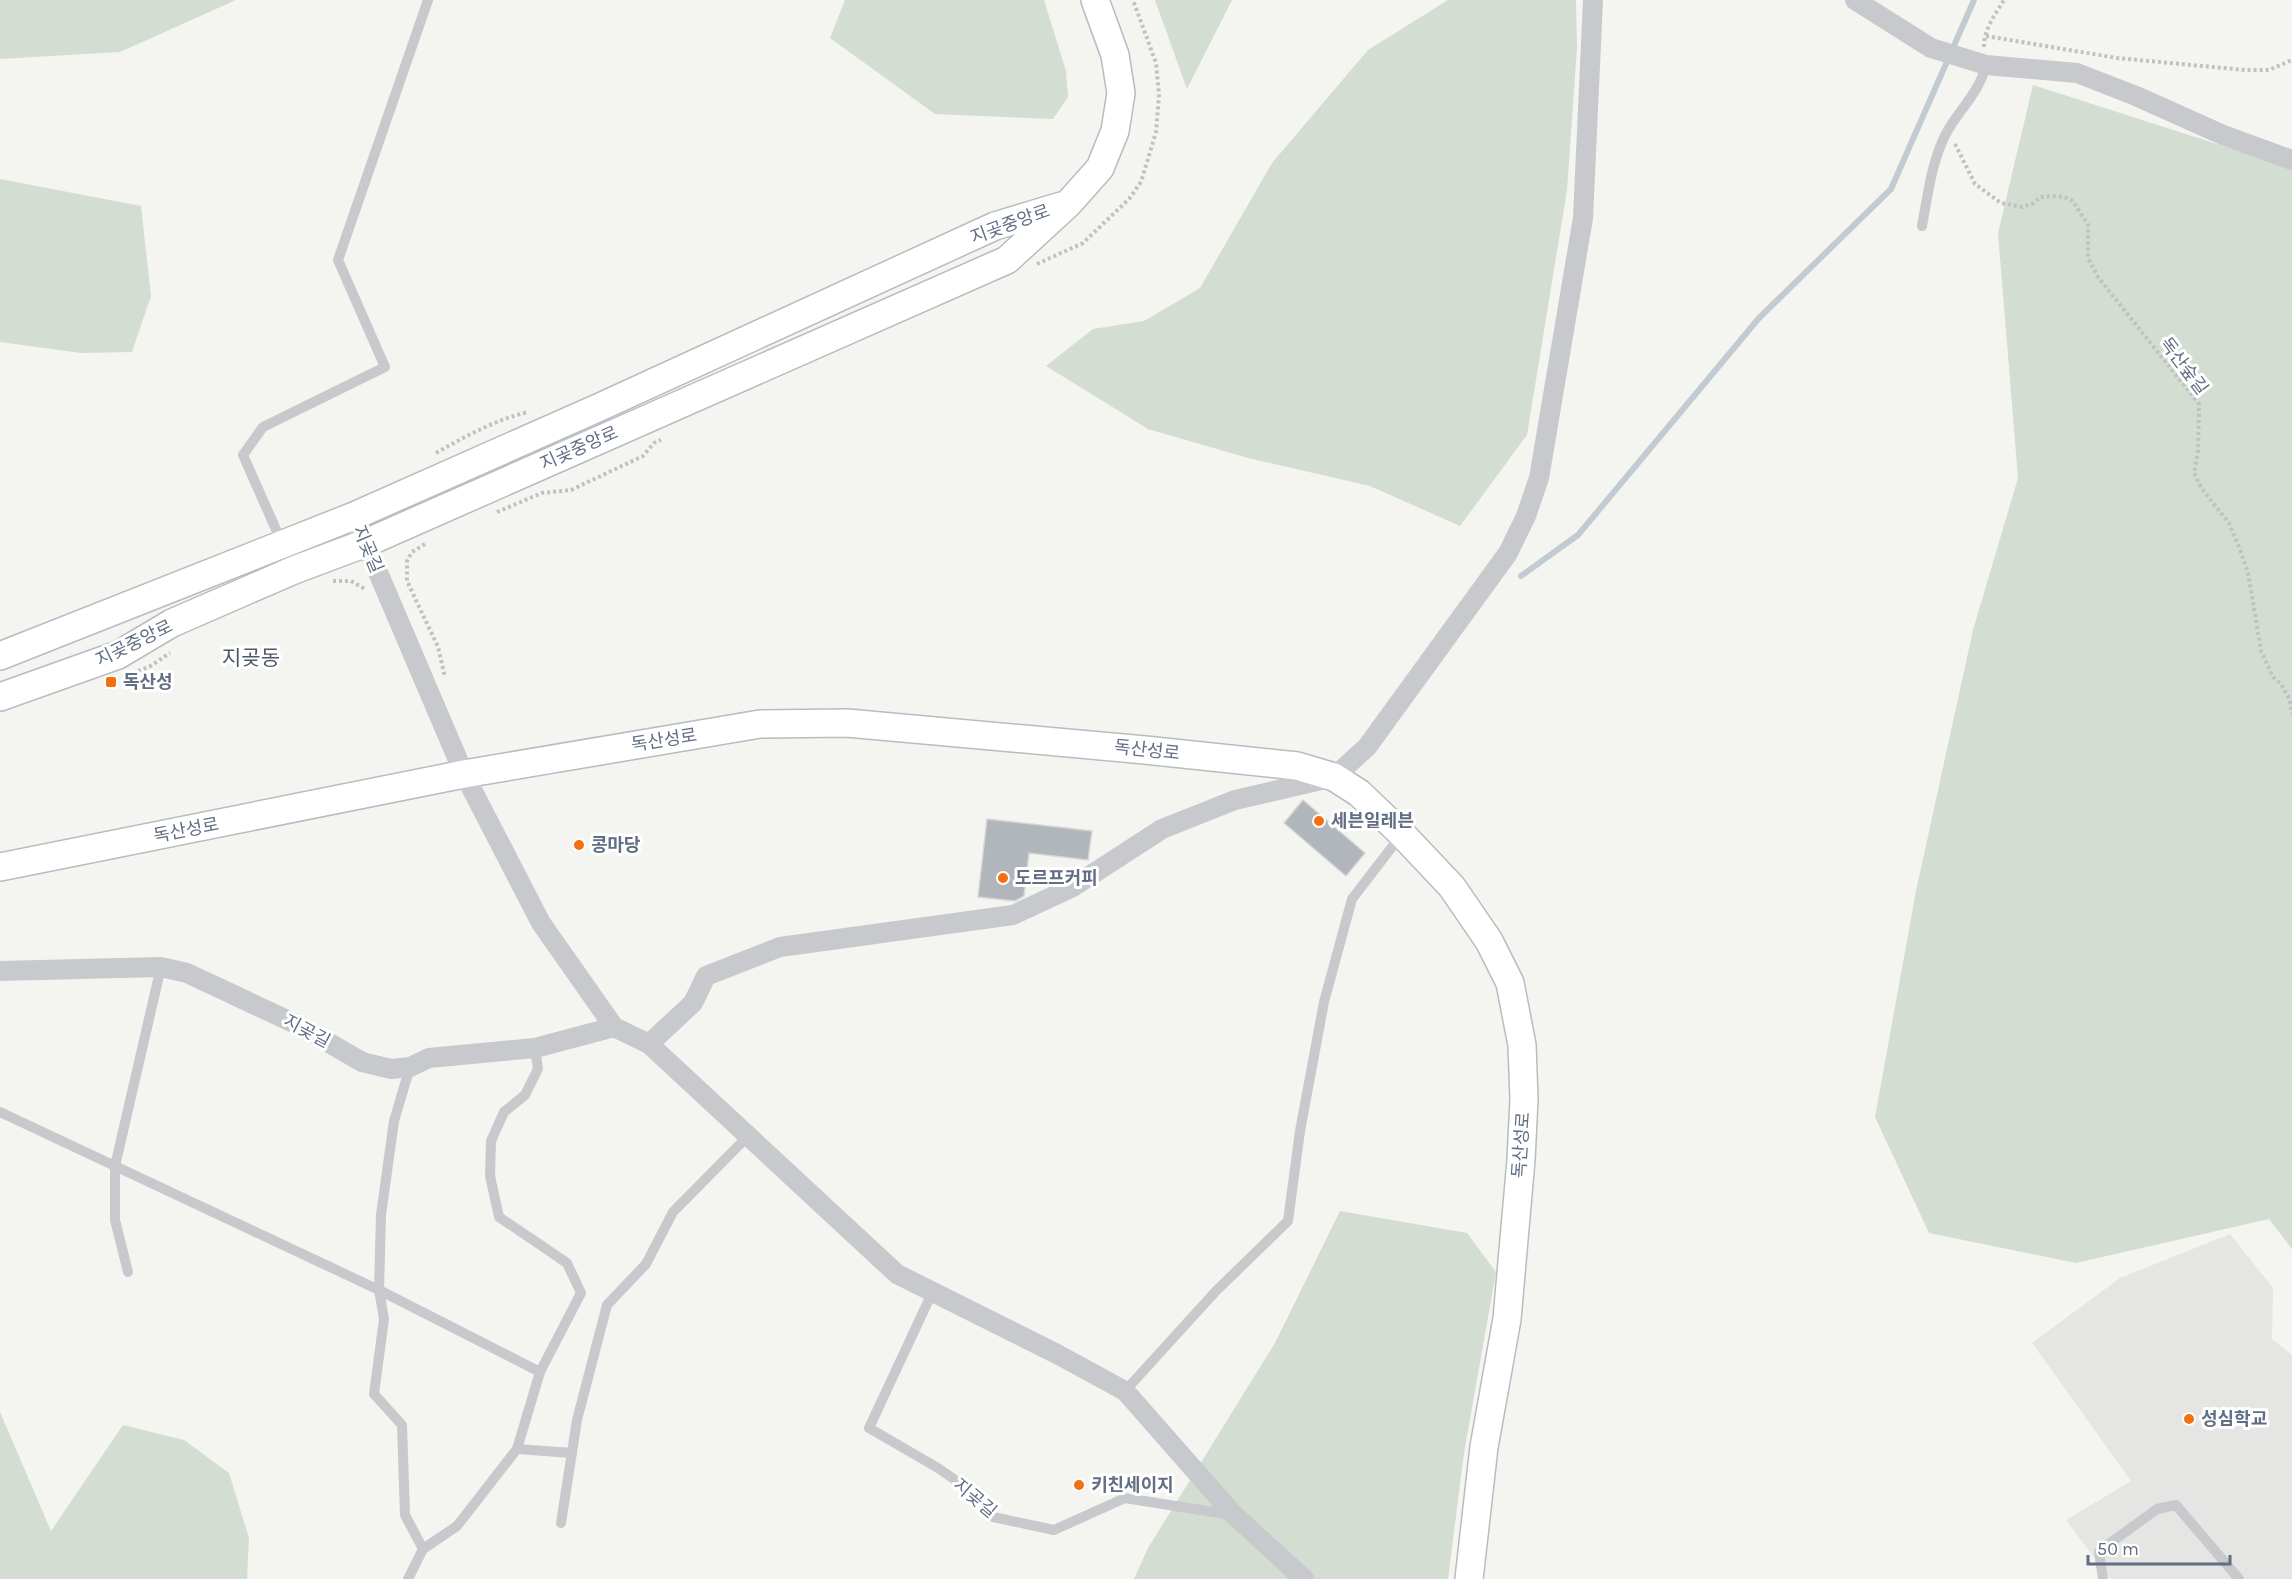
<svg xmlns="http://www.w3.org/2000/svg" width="2292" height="1579" font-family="Karla,'Noto Sans KR',sans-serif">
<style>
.built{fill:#e5e5e4}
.green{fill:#d3ddd1}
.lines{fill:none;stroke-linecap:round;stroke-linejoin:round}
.stream{stroke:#c3cbd2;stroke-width:6}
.building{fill:#b1b6bd;stroke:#d6d6d3;stroke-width:1.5}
.secondary-casing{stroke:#b8bcc1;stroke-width:30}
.path{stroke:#c0c1c3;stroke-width:4;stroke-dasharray:3 3;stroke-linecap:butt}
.lane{stroke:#c7c9cd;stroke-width:10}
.street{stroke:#c7c9cd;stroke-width:20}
.secondary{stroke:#fff;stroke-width:27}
.poi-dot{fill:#f37012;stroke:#fff;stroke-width:2}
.labels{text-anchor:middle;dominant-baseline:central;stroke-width:6;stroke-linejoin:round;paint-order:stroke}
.street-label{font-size:18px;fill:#616e84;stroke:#fff}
.poi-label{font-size:18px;font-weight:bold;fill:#616e84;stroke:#fff;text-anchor:start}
.quarter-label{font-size:21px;fill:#505969;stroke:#fff}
</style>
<rect width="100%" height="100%" fill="#f4f5f0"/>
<polygon class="built" points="2230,1234 2273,1288 2272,1339 2292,1355 2292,1579 2110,1579 2066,1520 2131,1481 2032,1343 2120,1278"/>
<g class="green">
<polygon points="0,0 236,0 120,52 0,59"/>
<polygon points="845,0 1044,0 1066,71 1068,97 1053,119 935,114 830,38"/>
<polygon points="1155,0 1232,0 1187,89"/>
<polygon points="1448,0 1576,0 1577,48 1567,190 1527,435 1460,526 1370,486 1248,458 1148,429 1046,366 1093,329 1144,321 1200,288 1272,163 1368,50"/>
<polygon points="2033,85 2292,168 2292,1249 2269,1219 2076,1263 1929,1233 1875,1117 1916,891 1973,630 2018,478 1998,233"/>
<polygon points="0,179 141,206 151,296 132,352 81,353 0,342"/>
<polygon points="1340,1211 1467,1233 1496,1272 1464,1453 1448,1579 1134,1579 1148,1548 1275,1343"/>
<polygon points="0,1412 51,1531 123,1425 184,1440 229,1473 249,1538 247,1579 0,1579"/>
</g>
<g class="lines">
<polyline class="stream" points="1521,576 1578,535 1759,318 1891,189 1974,0"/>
</g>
<g class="building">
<polygon points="1303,800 1365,853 1346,876 1284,823"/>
<polygon points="987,819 1092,831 1088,860 1029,853 1024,896 1015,901 978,897"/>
</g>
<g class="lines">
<defs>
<g id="secondary">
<polyline points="0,656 354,516 600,407 995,226 1061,206"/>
<polyline points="0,697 118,655 172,623 294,570 366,543 1007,260 1068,204 1100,168 1115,131 1121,93 1115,55 1095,0"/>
<polyline points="0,867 464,774 760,724 847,723 1145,750 1297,766 1334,777 1359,793 1402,834 1452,887 1489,941 1510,983 1522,1045 1524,1099 1521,1160 1507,1319 1484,1447 1469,1579"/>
</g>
</defs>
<use href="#secondary" class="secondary-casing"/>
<g class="path">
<polyline points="1986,36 2117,58 2245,70 2269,70 2292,60"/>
<path d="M1984 47C1983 31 1996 13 2004 0"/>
<polyline points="1955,144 1975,184 2001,203 2022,207 2032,204 2041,197 2052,196 2064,197 2073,201 2088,225 2088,258 2098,277 2199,404 2198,451 2194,473 2202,489 2229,523 2239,547 2248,572 2261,651 2273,677 2281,684 2290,700 2292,714"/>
<polyline points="1037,264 1083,243 1129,199 1141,182 1156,132 1159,95 1156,63 1133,0"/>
<path d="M436 453C466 436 495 420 528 412"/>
<polyline points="497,512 542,493 571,490 643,456 654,443 661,440"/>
<polyline points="425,544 412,552 407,561 407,581 438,647 445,677"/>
<polyline points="333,581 351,581 365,589"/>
<polyline points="138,671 149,667 170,653"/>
</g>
<g class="lane">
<path d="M1922 226C1928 194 1932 158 1948 130 1961 108 1980 91 1986 65"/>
<polyline points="282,543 243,455 263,427 385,367 338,260 428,0"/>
<polyline points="410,1067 394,1121 381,1215 379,1290 384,1319 374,1394 402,1425 405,1515 423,1549"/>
<polyline points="0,1112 379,1290 540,1372"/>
<polyline points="128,1272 115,1220 115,1166 161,967"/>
<polyline points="932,1293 869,1428 938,1468 971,1491 993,1517 1054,1530 1125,1498 1232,1515"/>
<polyline points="1125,1391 1216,1291 1288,1221 1300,1131 1324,1002 1352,899 1402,834"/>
<polyline points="517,1449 572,1453"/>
<polyline points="561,1523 577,1420 607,1305 646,1264 673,1212 748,1136"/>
<polyline points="408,1579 423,1549 457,1526 517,1449 540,1372 581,1293 567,1263 499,1217 490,1176 491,1141 504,1112 525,1095 538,1069 535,1048"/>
<polyline points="2103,1579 2099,1551 2157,1509 2176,1505 2239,1579"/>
</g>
<g class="street">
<polyline points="1855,0 1931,48 1986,65 2077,73 2136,96 2223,135 2292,160"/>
<polyline points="354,516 464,774 541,923 614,1027 649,1044 897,1274 1057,1354 1125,1391 1234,1515 1304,1579"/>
<polyline points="0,971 161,967 187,973 300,1026 362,1062 391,1069 410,1067 429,1058 535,1048 614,1027"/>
<polyline points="649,1044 693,1003 706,976 780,947 1013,915 1071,888 1162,829 1235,800 1334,777 1367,747 1508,553 1526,516 1539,478 1583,218 1593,0"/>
</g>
<use href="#secondary" class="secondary"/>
</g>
<g class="poi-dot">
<rect x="105" y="676" width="12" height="12" rx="3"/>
<circle cx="1319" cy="821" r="6"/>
<circle cx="579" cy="845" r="6"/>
<circle cx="1003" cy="878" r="6"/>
<circle cx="2189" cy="1419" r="6"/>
<circle cx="1079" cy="1485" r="6"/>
</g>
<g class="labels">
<g class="street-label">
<text transform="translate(1010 224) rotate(-20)">지곶중앙로</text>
<text transform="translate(2184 366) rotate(53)">독산숲길</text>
<text transform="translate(579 448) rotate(-24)">지곶중앙로</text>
<text transform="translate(368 549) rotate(67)">지곶길</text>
<text transform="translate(134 643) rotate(-26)">지곶중앙로</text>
<text transform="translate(664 740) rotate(-9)">독산성로</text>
<text transform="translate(1147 750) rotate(6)">독산성로</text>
<text transform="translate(186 830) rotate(-11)">독산성로</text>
<text transform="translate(307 1031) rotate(28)">지곶길</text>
<text transform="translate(1521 1145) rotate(-86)">독산성로</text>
<text transform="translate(975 1498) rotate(40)">지곶길</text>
</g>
<g class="poi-label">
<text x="123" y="682">독산성</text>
<text x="1331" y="821">세븐일레븐</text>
<text x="591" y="845">콩마당</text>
<text x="1015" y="878">도르프커피</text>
<text x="2201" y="1419">성심학교</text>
<text x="1091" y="1485">키친세이지</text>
</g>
<g class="quarter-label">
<text x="251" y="658">지곶동</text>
</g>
</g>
<path d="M2088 1555v9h142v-9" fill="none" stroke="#616e84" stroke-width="3"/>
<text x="2097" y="1555" font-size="18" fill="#616e84" stroke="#ffffff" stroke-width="4.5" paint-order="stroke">50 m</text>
</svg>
